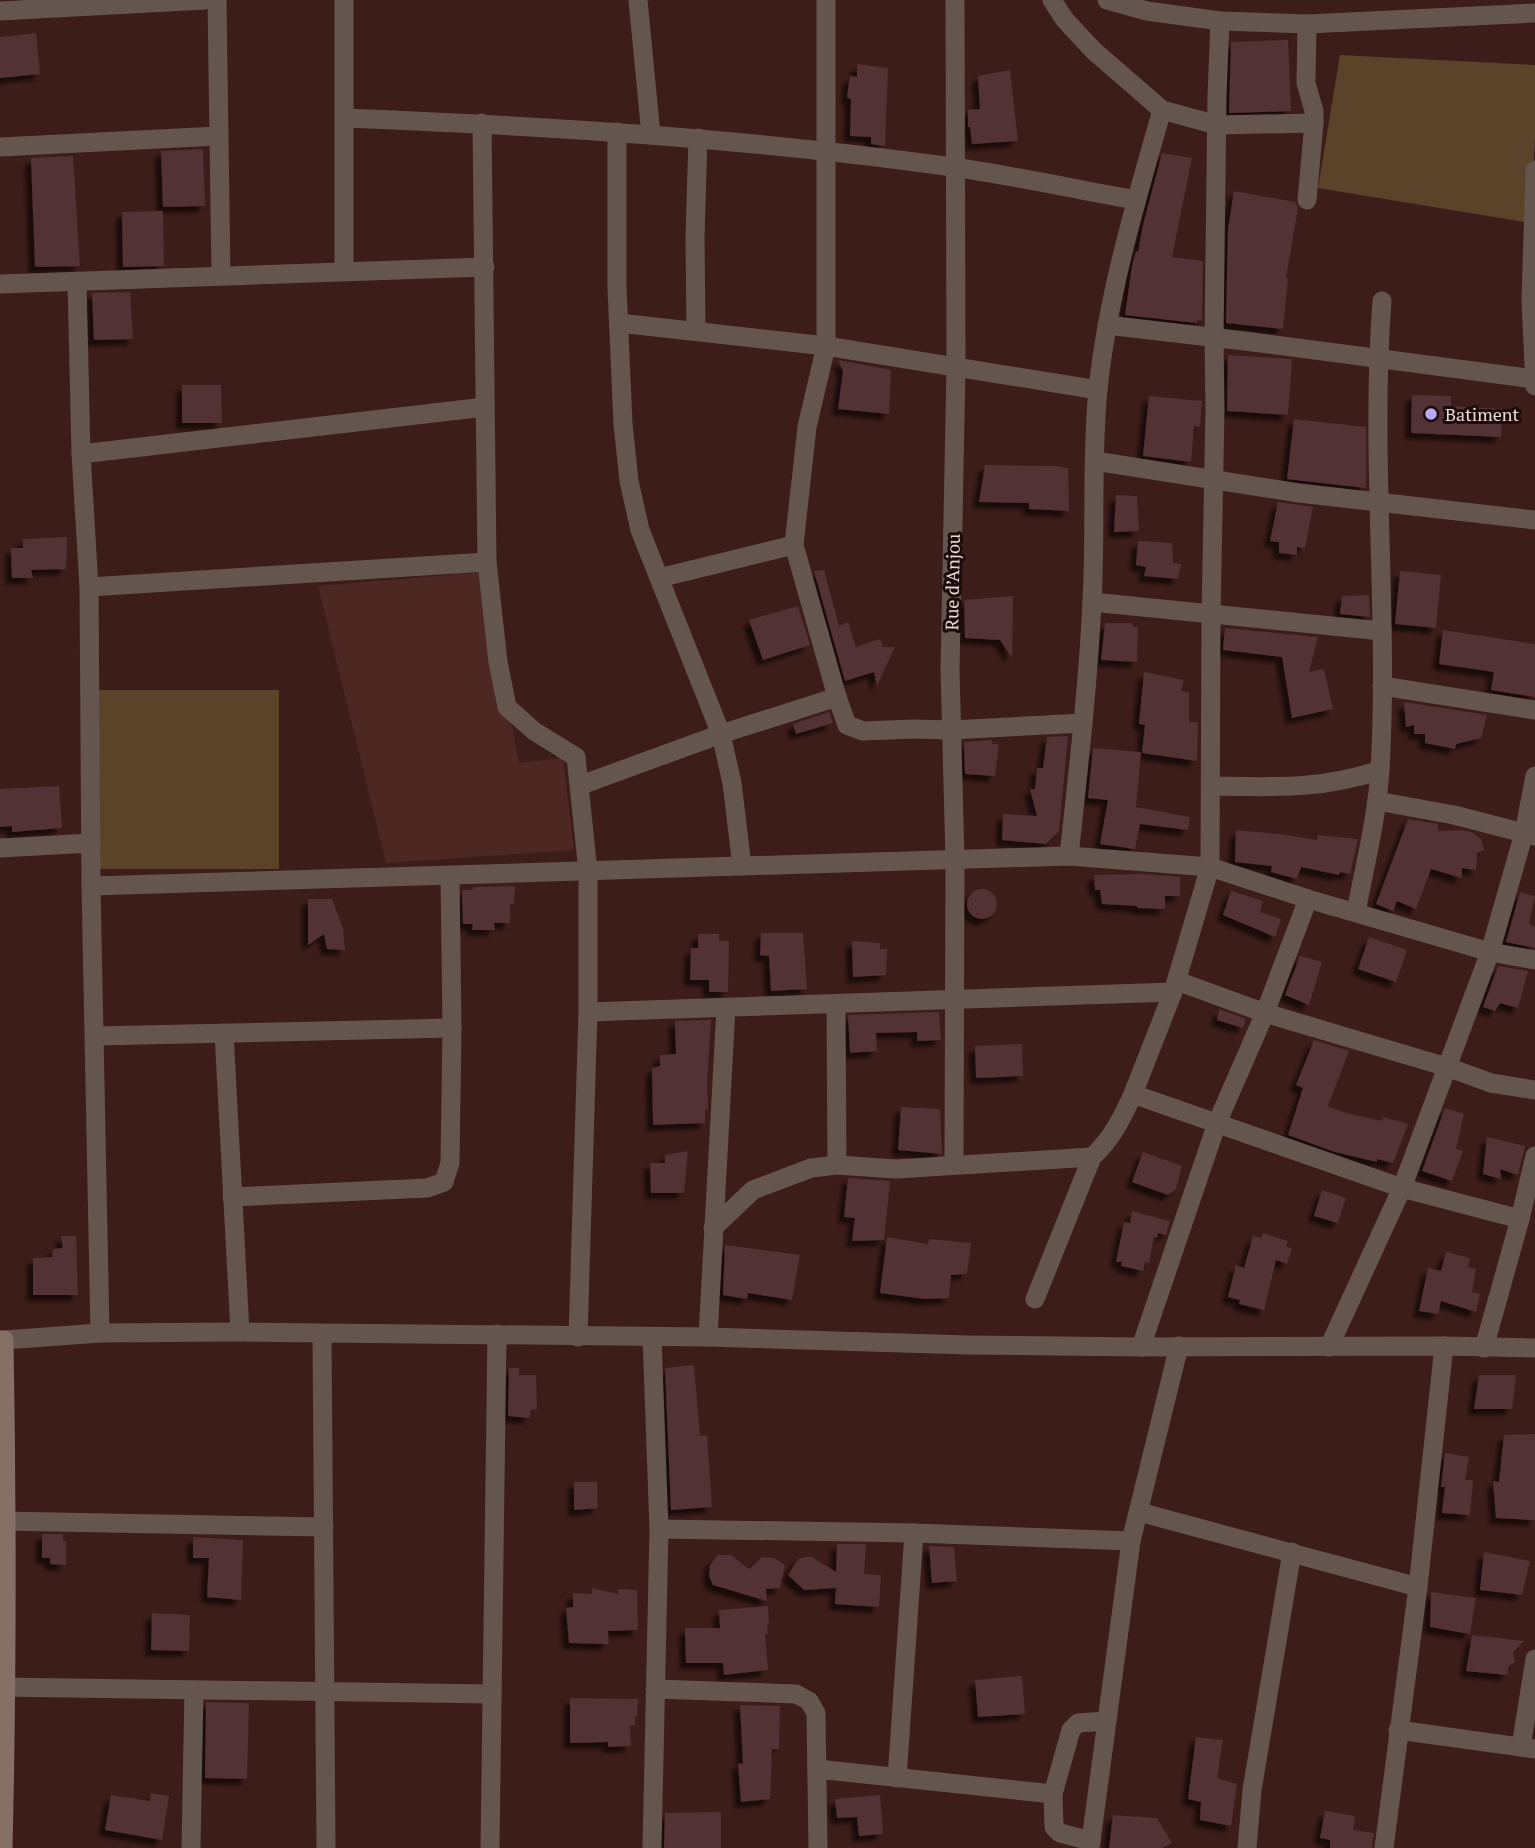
<svg xmlns="http://www.w3.org/2000/svg" width="1535" height="1848" font-family="'PT Serif',serif">
<style>
.built{fill:#4d2722}
.green{fill:#5b432a}
.building{fill:#523035;filter:url(#shadow)}
.lines{fill:none;stroke-linecap:round;stroke-linejoin:round}
.minor{stroke:#64564f;stroke-width:19}
.secondary{stroke:#866f64;stroke-width:19}
.poi-dot{fill:#baaaf6;stroke:#1a0c0a;stroke-width:2.5}
.labels{text-anchor:middle;dominant-baseline:central;stroke-width:6;stroke-linejoin:round;paint-order:stroke}
.poi-label{font-size:18px;fill:#efd9d6;stroke:#1a0c0a;text-anchor:start}
.street-label{font-size:18px;fill:#efd9d6;stroke:#1a0c0a}
</style>
<defs>
<filter id="shadow"><feDropShadow dx="-6" dy="6" stdDeviation="2" flood-color="#0009"/></filter>
</defs>
<rect width="100%" height="100%" fill="#3d1d19"/>
<polygon class="built" points="483,572 519,763 563,758 574,850 386,863 318,586"/>
<g class="green">
<polygon points="1340,55 1535,65 1535,138 1530,223 1318,188"/>
<rect x="99" y="690" width="180" height="179"/>
</g>
<g class="building">
<polygon points="36,33 40,74 0,78 0,37"/>
<polygon points="1288,40 1291,111 1229,113 1231,42"/>
<polygon points="857,64 888,68 885,146 871,144 871,137 850,136 851,100 847,97 850,76 857,77"/>
<polygon points="1010,70 1018,141 972,144 970,127 968,127 968,110 980,109 978,76"/>
<polygon points="203,149 205,206 163,207 161,151"/>
<polygon points="1162,153 1192,158 1172,257 1203,261 1202,321 1197,320 1197,323 1125,315 1132,266 1136,251 1138,252 1143,225"/>
<polygon points="73,156 80,266 35,267 31,158"/>
<polygon points="1234,191 1295,202 1298,208 1286,278 1288,278 1283,329 1226,323 1228,229"/>
<polygon points="163,211 164,266 123,267 122,212"/>
<polygon points="130,292 133,339 94,340 92,293"/>
<polygon points="1228,355 1292,359 1288,415 1227,411"/>
<polygon points="838,360 891,370 889,414 838,409 843,371"/>
<polygon points="182,385 221,385 222,423 182,423"/>
<polygon points="1412,395 1451,396 1451,406 1503,409 1501,437 1411,433"/>
<polygon points="1149,396 1202,401 1200,427 1194,426 1191,462 1143,456"/>
<polygon points="1294,419 1366,427 1366,488 1287,479"/>
<polygon points="985,465 1056,466 1068,468 1069,511 1029,509 1029,503 979,502"/>
<polygon points="1116,495 1137,496 1139,531 1114,532"/>
<polygon points="1278,502 1313,507 1305,548 1297,547 1297,555 1279,553 1279,542 1270,541"/>
<polygon points="67,537 66,569 31,570 33,578 12,578 11,548 23,548 23,539"/>
<polygon points="1138,541 1172,543 1173,563 1181,564 1178,579 1144,576 1146,567 1136,565"/>
<polygon points="824,570 839,626 848,622 856,647 880,639 883,647 895,647 877,686 874,672 845,681 814,571"/>
<polygon points="1400,571 1441,575 1436,628 1395,624"/>
<polygon points="1369,595 1370,617 1340,614 1342,596"/>
<polygon points="1013,596 1012,658 1000,640 965,638 964,600"/>
<polygon points="798,606 810,645 763,660 749,620"/>
<polygon points="1105,623 1132,623 1133,627 1138,627 1137,662 1101,660"/>
<polygon points="1225,628 1318,637 1309,672 1324,669 1333,709 1292,718 1282,657 1223,650"/>
<polygon points="1443,630 1535,644 1535,697 1491,690 1494,672 1439,664"/>
<polygon points="1144,672 1184,680 1181,691 1189,693 1189,722 1198,722 1197,761 1142,753 1145,725 1139,724"/>
<polygon points="1404,702 1487,715 1481,738 1456,744 1455,749 1425,743 1425,734 1414,734 1414,725 1406,727"/>
<polygon points="829,712 833,723 796,734 793,724"/>
<polygon points="1068,736 1059,831 1046,844 1002,840 1003,814 1037,816 1030,789 1035,789 1037,768 1043,768 1047,737"/>
<polygon points="992,740 992,744 999,744 995,776 965,774 964,742"/>
<polygon points="1093,748 1141,752 1136,807 1190,817 1188,830 1140,824 1135,849 1100,844 1108,800 1088,798"/>
<polygon points="59,786 62,828 12,832 12,826 0,827 0,789"/>
<polygon points="1408,819 1438,824 1438,831 1463,830 1474,833 1481,839 1484,850 1477,853 1476,870 1462,868 1462,878 1431,869 1416,909 1397,901 1393,911 1376,904"/>
<polygon points="1236,830 1280,834 1317,840 1318,835 1358,839 1350,874 1340,872 1339,875 1301,867 1297,879 1271,872 1272,866 1235,862"/>
<polygon points="1143,874 1180,877 1180,896 1165,896 1165,909 1137,908 1137,906 1102,904 1100,890 1095,890 1094,875"/>
<polygon points="515,886 514,904 510,904 510,923 494,923 495,930 472,930 473,924 463,924 462,890 472,890 474,887"/>
<circle cx="982" cy="904" r="15"/>
<polygon points="1231,891 1263,901 1260,912 1281,919 1275,937 1223,915"/>
<polygon points="1520,892 1535,896 1529,924 1535,927 1535,948 1506,942"/>
<polygon points="308,899 332,899 343,928 345,950 327,949 324,934 308,945"/>
<polygon points="761,933 803,933 807,989 771,991 769,956 760,955"/>
<polygon points="698,934 719,934 719,941 729,941 728,992 709,992 709,980 690,980 691,948 698,948"/>
<polygon points="1369,937 1407,950 1396,982 1358,969"/>
<polygon points="852,941 880,943 880,949 887,949 886,975 853,977"/>
<polygon points="1300,956 1322,962 1309,1005 1285,995"/>
<polygon points="1498,966 1528,971 1518,1008 1500,1003 1495,1011 1483,1007"/>
<polygon points="1219,1009 1246,1019 1243,1028 1217,1020"/>
<polygon points="939,1012 941,1040 917,1041 917,1032 876,1033 877,1051 850,1053 848,1015"/>
<polygon points="711,1020 707,1084 708,1110 705,1109 705,1123 653,1125 652,1068 660,1066 660,1055 676,1054 675,1021"/>
<polygon points="1314,1040 1349,1051 1328,1106 1346,1113 1382,1121 1383,1117 1408,1124 1393,1163 1377,1159 1377,1162 1335,1152 1288,1135 1303,1088 1296,1085"/>
<polygon points="1022,1044 1023,1076 976,1078 975,1046"/>
<polygon points="901,1107 940,1109 942,1154 898,1150"/>
<polygon points="1445,1108 1464,1114 1456,1149 1463,1151 1452,1181 1422,1171"/>
<polygon points="1487,1137 1525,1146 1518,1175 1500,1169 1501,1179 1483,1174"/>
<polygon points="688,1151 684,1193 651,1193 650,1163 665,1163 665,1155"/>
<polygon points="1143,1152 1182,1166 1176,1189 1168,1195 1132,1182"/>
<polygon points="848,1178 890,1181 884,1240 852,1241 855,1218 844,1217"/>
<polygon points="1322,1190 1346,1198 1338,1223 1314,1216"/>
<polygon points="1132,1211 1170,1221 1166,1235 1158,1233 1157,1238 1154,1237 1149,1263 1145,1262 1143,1271 1121,1266 1122,1262 1116,1262 1124,1222 1130,1223"/>
<polygon points="1263,1233 1288,1241 1286,1246 1292,1249 1287,1264 1276,1260 1264,1310 1239,1304 1240,1300 1228,1297 1236,1265 1244,1268 1253,1236 1261,1238"/>
<polygon points="61,1236 76,1236 78,1295 33,1295 33,1258 52,1257 53,1249 63,1248"/>
<polygon points="887,1237 928,1244 929,1239 971,1243 967,1274 951,1275 949,1298 925,1299 880,1293"/>
<polygon points="725,1245 800,1255 792,1300 748,1293 747,1299 723,1295"/>
<polygon points="1446,1252 1470,1258 1468,1267 1476,1269 1472,1292 1480,1294 1476,1312 1441,1301 1438,1314 1419,1311 1428,1268 1441,1271"/>
<polygon points="694,1365 700,1436 707,1435 712,1507 671,1510 665,1368"/>
<polygon points="509,1368 519,1368 519,1375 536,1375 537,1409 531,1410 530,1418 508,1416"/>
<polygon points="1479,1375 1516,1375 1512,1409 1474,1409"/>
<polygon points="1535,1434 1535,1520 1496,1518 1493,1481 1499,1482 1504,1435"/>
<polygon points="1445,1453 1469,1457 1465,1480 1473,1480 1470,1515 1442,1513 1445,1487 1441,1487"/>
<polygon points="574,1482 597,1482 598,1508 574,1510"/>
<polygon points="42,1534 63,1534 63,1541 66,1541 66,1565 50,1564 50,1558 42,1558"/>
<polygon points="193,1537 243,1540 241,1600 207,1597 209,1558 193,1558"/>
<polygon points="837,1544 866,1544 864,1574 881,1575 879,1607 835,1604 836,1588 804,1590 788,1575 798,1559 806,1557 812,1557 836,1572"/>
<polygon points="929,1546 954,1547 957,1581 932,1583"/>
<polygon points="1484,1552 1530,1561 1522,1595 1480,1590"/>
<polygon points="718,1555 731,1555 749,1569 762,1557 774,1558 785,1565 780,1588 766,1589 767,1601 713,1585 709,1576 710,1565"/>
<polygon points="592,1588 618,1594 618,1589 637,1590 638,1630 608,1631 609,1644 569,1643 566,1608 573,1607 573,1593 592,1594"/>
<polygon points="1431,1592 1476,1598 1470,1634 1430,1627"/>
<polygon points="768,1606 769,1624 767,1624 768,1634 765,1634 768,1670 724,1675 723,1663 686,1663 685,1628 720,1628 719,1610"/>
<polygon points="152,1613 190,1615 189,1651 151,1650"/>
<polygon points="1472,1635 1524,1641 1513,1653 1515,1662 1509,1666 1507,1675 1466,1671"/>
<polygon points="1022,1676 1025,1714 978,1717 975,1680"/>
<polygon points="570,1698 638,1699 637,1717 635,1717 635,1725 630,1726 631,1746 608,1747 608,1742 570,1743"/>
<polygon points="206,1702 249,1703 247,1779 205,1778"/>
<polygon points="740,1705 780,1706 779,1749 772,1749 770,1799 741,1802 738,1763 743,1764"/>
<polygon points="1196,1737 1223,1740 1217,1778 1237,1784 1231,1826 1200,1820 1201,1802 1188,1799"/>
<polygon points="151,1793 169,1796 162,1840 105,1830 111,1795 150,1801"/>
<polygon points="880,1795 883,1834 859,1836 857,1817 837,1818 835,1799"/>
<polygon points="1325,1811 1355,1816 1353,1830 1374,1833 1372,1848 1330,1848 1330,1840 1320,1838"/>
<polygon points="721,1812 721,1848 664,1848 665,1813"/>
<polygon points="1113,1815 1157,1818 1172,1843 1163,1848 1109,1848"/>
</g>
<g class="lines">
<g class="minor">
<polyline points="217,0 221,276"/>
<polyline points="638,0 651,135"/>
<polyline points="826,0 826,346 807,427 794,545 837,697"/>
<polyline points="1052,0 1065,20 1094,51 1162,110 1217,125 1314,123"/>
<polyline points="1107,0 1147,11 1220,21 1307,24 1535,13"/>
<polyline points="0,11 205,0"/>
<polyline points="1220,21 1217,95 1214,337 1215,410 1211,615 1210,867 1173,992 1133,1094 1402,1188 1520,1219"/>
<path d="M345 118C549 126 751 139 953 167 1015 176 1075 189 1136 200"/>
<polyline points="482,123 487,562 498,662 507,707 534,731 576,757 588,871 588,1012 578,1337"/>
<polyline points="617,132 617,288 623,424 629,481 640,530 721,734 732,783 742,866"/>
<polyline points="0,147 218,136"/>
<polyline points="1535,170 1531,301 1535,386"/>
<polyline points="1307,200 1314,123 1314,111 1306,83 1307,24"/>
<polyline points="344,271 344,0"/>
<polyline points="77,282 81,454 89,587 91,886 100,1333"/>
<polyline points="0,284 485,267"/>
<polyline points="619,323 826,346 1098,390"/>
<polyline points="1107,325 1253,342 1535,379"/>
<polyline points="696,330 695,237 698,138"/>
<polyline points="81,454 485,407"/>
<polyline points="1095,461 1299,493 1535,520"/>
<polyline points="659,578 794,545"/>
<polyline points="89,587 487,562"/>
<polyline points="1092,602 1382,631"/>
<polyline points="1382,686 1535,710"/>
<polyline points="581,785 721,734 837,697 847,725 863,731 914,729 951,730 1083,723"/>
<path d="M1211 786C1271 787 1322 790 1380 770"/>
<polyline points="1377,801 1454,815 1535,836"/>
<polyline points="0,848 91,843"/>
<path d="M1069 856C1078 772 1088 687 1092 602 1096 531 1091 460 1098 389 1108 294 1136 201 1162 110"/>
<polyline points="91,886 1069,856 1210,867 1308,899 1490,952 1535,960"/>
<path d="M1356 912C1365 865 1377 817 1380 770 1389 614 1370 457 1382 301"/>
<polyline points="1177,981 1265,1013 1447,1067 1491,1083 1535,1090"/>
<polyline points="836,1004 837,1165"/>
<polyline points="588,1012 1173,992"/>
<polyline points="224,1033 240,1332"/>
<polyline points="95,1036 452,1028"/>
<polyline points="954,1165 955,859 950,670 956,368 955,0"/>
<polyline points="232,1197 427,1188 444,1182 450,1163 452,1028 450,875"/>
<path d="M713 1228 753 1190 811 1168 837 1165 896 1169 1092 1157C1112 1139 1122 1118 1133 1094"/>
<polyline points="1035,1299 1092,1157"/>
<polyline points="322,1334 326,1848"/>
<polyline points="708,1337 726,1008"/>
<polyline points="4,1340 100,1333 240,1332 708,1337 968,1345 1141,1347 1444,1346 1535,1348"/>
<polyline points="1141,1347 1217,1123 1265,1013 1308,899"/>
<polyline points="1329,1347 1402,1188 1490,952 1524,833 1535,776"/>
<polyline points="1484,1348 1520,1219 1535,1156"/>
<polyline points="1139,1512 1418,1587"/>
<polyline points="0,1521 324,1527"/>
<polyline points="659,1529 914,1533 1131,1541"/>
<polyline points="0,1687 492,1694"/>
<polyline points="655,1689 796,1694 809,1701 816,1713 818,1848"/>
<polyline points="1398,1730 1535,1749"/>
<polyline points="1521,1747 1535,1659"/>
<polyline points="817,1769 1053,1794"/>
<polyline points="897,1778 914,1533"/>
<polyline points="1091,1841 1060,1833 1054,1827 1053,1794 1071,1730 1078,1723 1107,1721"/>
<polyline points="191,1848 194,1690"/>
<polyline points="490,1848 497,1334"/>
<polyline points="652,1848 659,1529 652,1337"/>
<polyline points="1090,1848 1131,1541 1179,1346"/>
<polyline points="1247,1848 1252,1790 1292,1552"/>
<polyline points="1384,1848 1418,1587 1444,1346"/>
</g>
<path class="secondary" d="M0 1340H4C7 1509 7 1679 3 1848"/>
</g>
<circle class="poi-dot" cx="1431" cy="414" r="7"/>
<g class="labels">
<g class="poi-label">
<text x="1445" y="414">Batiment</text>
</g>
<g class="street-label">
<text transform="translate(952 582) rotate(-89)">Rue d’Anjou</text>
</g>
</g>
</svg>
